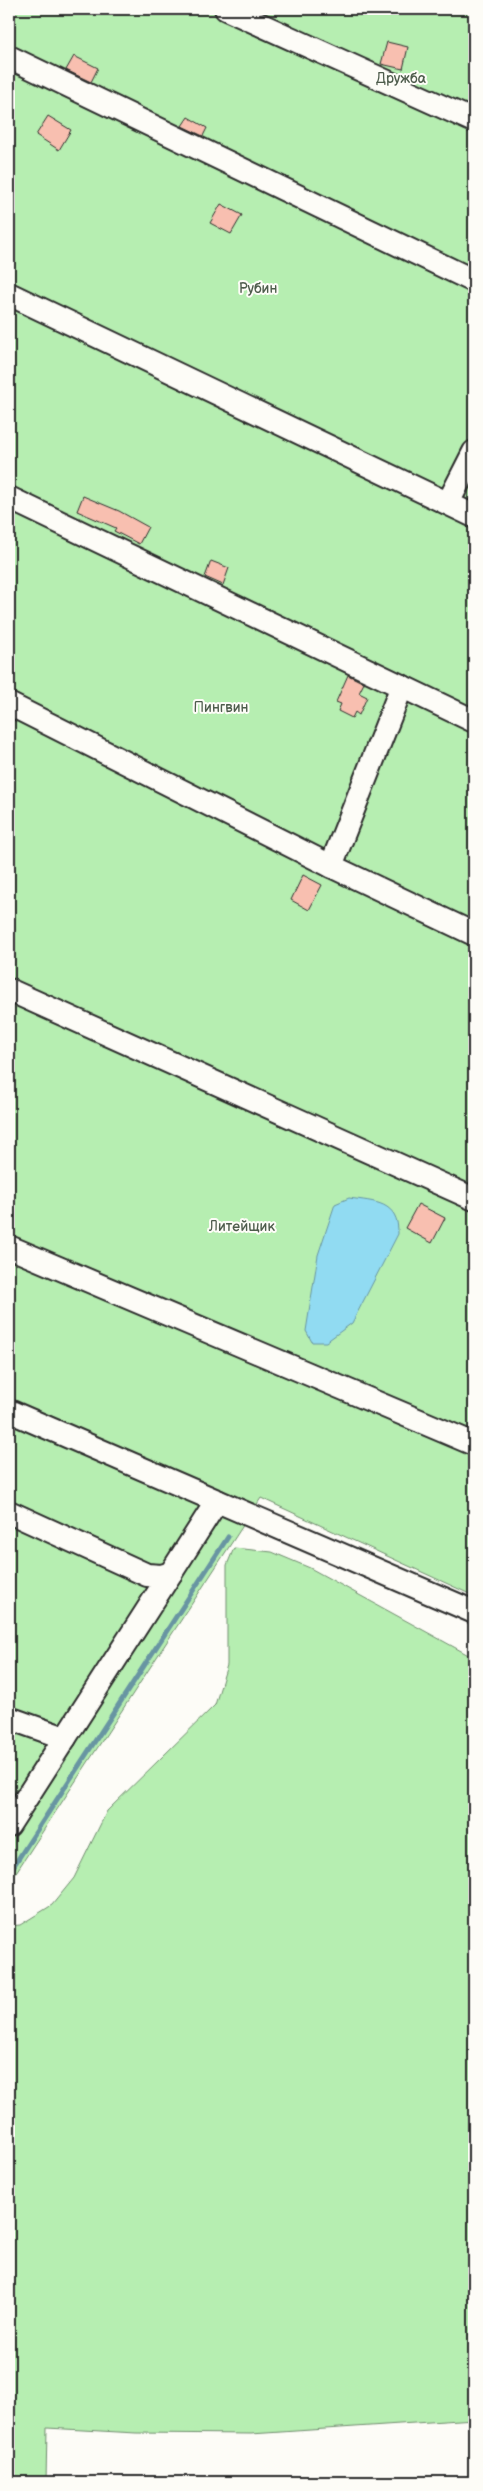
<svg xmlns="http://www.w3.org/2000/svg" width="483" height="2491" font-family="'Balsamiq Sans',sans-serif">
<style>
.green{fill:#b6eeb1;stroke:#708c6e}
.water{fill:#91dbf2;stroke:#6895a2}
.lines{fill:none;stroke-linecap:round;stroke-linejoin:round}
.stream{stroke:#6895a2;stroke-width:5}
.building{fill:#f8bfb0;stroke:#2b2b2b}
.minor-casing{stroke:#2b2b2b;stroke-width:26}
.minor{stroke:#fdfcf7;stroke-width:22}
.labels{text-anchor:middle;dominant-baseline:central;stroke-width:4;stroke-linejoin:round;paint-order:stroke}
.park-label{font-size:14px;fill:#4e5c4c;stroke:#fdfcf7}
</style>
<rect width="100%" height="100%" fill="#fdfcf7"/>
<filter id="ink" filterUnits="userSpaceOnUse"><feTurbulence type="fractalNoise" baseFrequency=".02" numOctaves="2"/><feDisplacementMap in="SourceGraphic" scale="10" xChannelSelector="R" yChannelSelector="G"/><feConvolveMatrix kernelMatrix="1 2 1 2 8 2 1 2 1" color-interpolation-filters="sRGB"/></filter>
<g filter="url(#ink)">
<g class="green">
<polygon points="9,9 474,9 474,1596 261,1498 9,1883"/>
<polygon points="234,1548 272,1552 310,1568 474,1658 474,2419 251,2434 136,2433 47,2428 46,2482 9,2482 9,1926 20,1925 52,1905 74,1878 107,1811 215,1705 227,1665 227,1565"/>
</g>
<path class="water" d="M349 1198C375 1202 399 1201 398 1234L352 1323 326 1342H312L306 1331 318 1255 335 1204Z"/>
<g class="lines">
<polyline class="stream" points="9,1873 228,1537"/>
</g>
<g class="building">
<polygon points="387,42 408,47 403,69 381,64"/>
<polygon points="74,56 98,68 91,82 66,70"/>
<polygon points="48,116 71,130 59,150 36,135"/>
<polygon points="188,117 207,128 203,136 182,126"/>
<polygon points="221,204 242,215 231,234 210,223"/>
<polygon points="83,496 119,511 148,527 139,544 114,531 116,528 77,511"/>
<polygon points="211,561 229,568 223,585 205,577"/>
<polygon points="348,675 364,683 359,693 367,697 359,715 355,712 352,718 338,711 341,704 336,702"/>
<polygon points="303,875 322,885 309,910 291,900"/>
<polygon points="418,1204 445,1218 432,1243 405,1228"/>
</g>
<g class="lines">
<defs>
<g id="minor">
<polyline points="226,9 474,121"/>
<polyline points="9,57 474,281"/>
<polyline points="9,294 474,516"/>
<polyline points="9,498 474,721"/>
<polyline points="448,503 474,452"/>
<polyline points="9,704 331,866 474,934"/>
<polyline points="331,866 402,686"/>
<polyline points="9,990 474,1199"/>
<polyline points="9,1247 474,1444"/>
<polyline points="9,1411 474,1612"/>
<polyline points="9,1512 147,1575 162,1576 171,1573 217,1501"/>
<polyline points="9,1718 65,1738"/>
<polyline points="9,1825 171,1573"/>
</g>
</defs>
<use href="#minor" class="minor-casing"/>
<use href="#minor" class="minor"/>
</g>
</g>
<g class="labels">
<g class="park-label">
<text x="401" y="78">Дружба</text>
<text x="258" y="288">Рубин</text>
<text x="221" y="707">Пингвин</text>
<text x="242" y="1226">Литейщик</text>
</g>
</g>
<rect width="483" height="2491" fill="none" stroke="#fdfcf7" stroke-width="30"/>
<rect x="15" y="15" width="453" height="2461" fill="none" stroke="#2b2b2b" stroke-width="2" filter="url(#ink)"/>
</svg>
